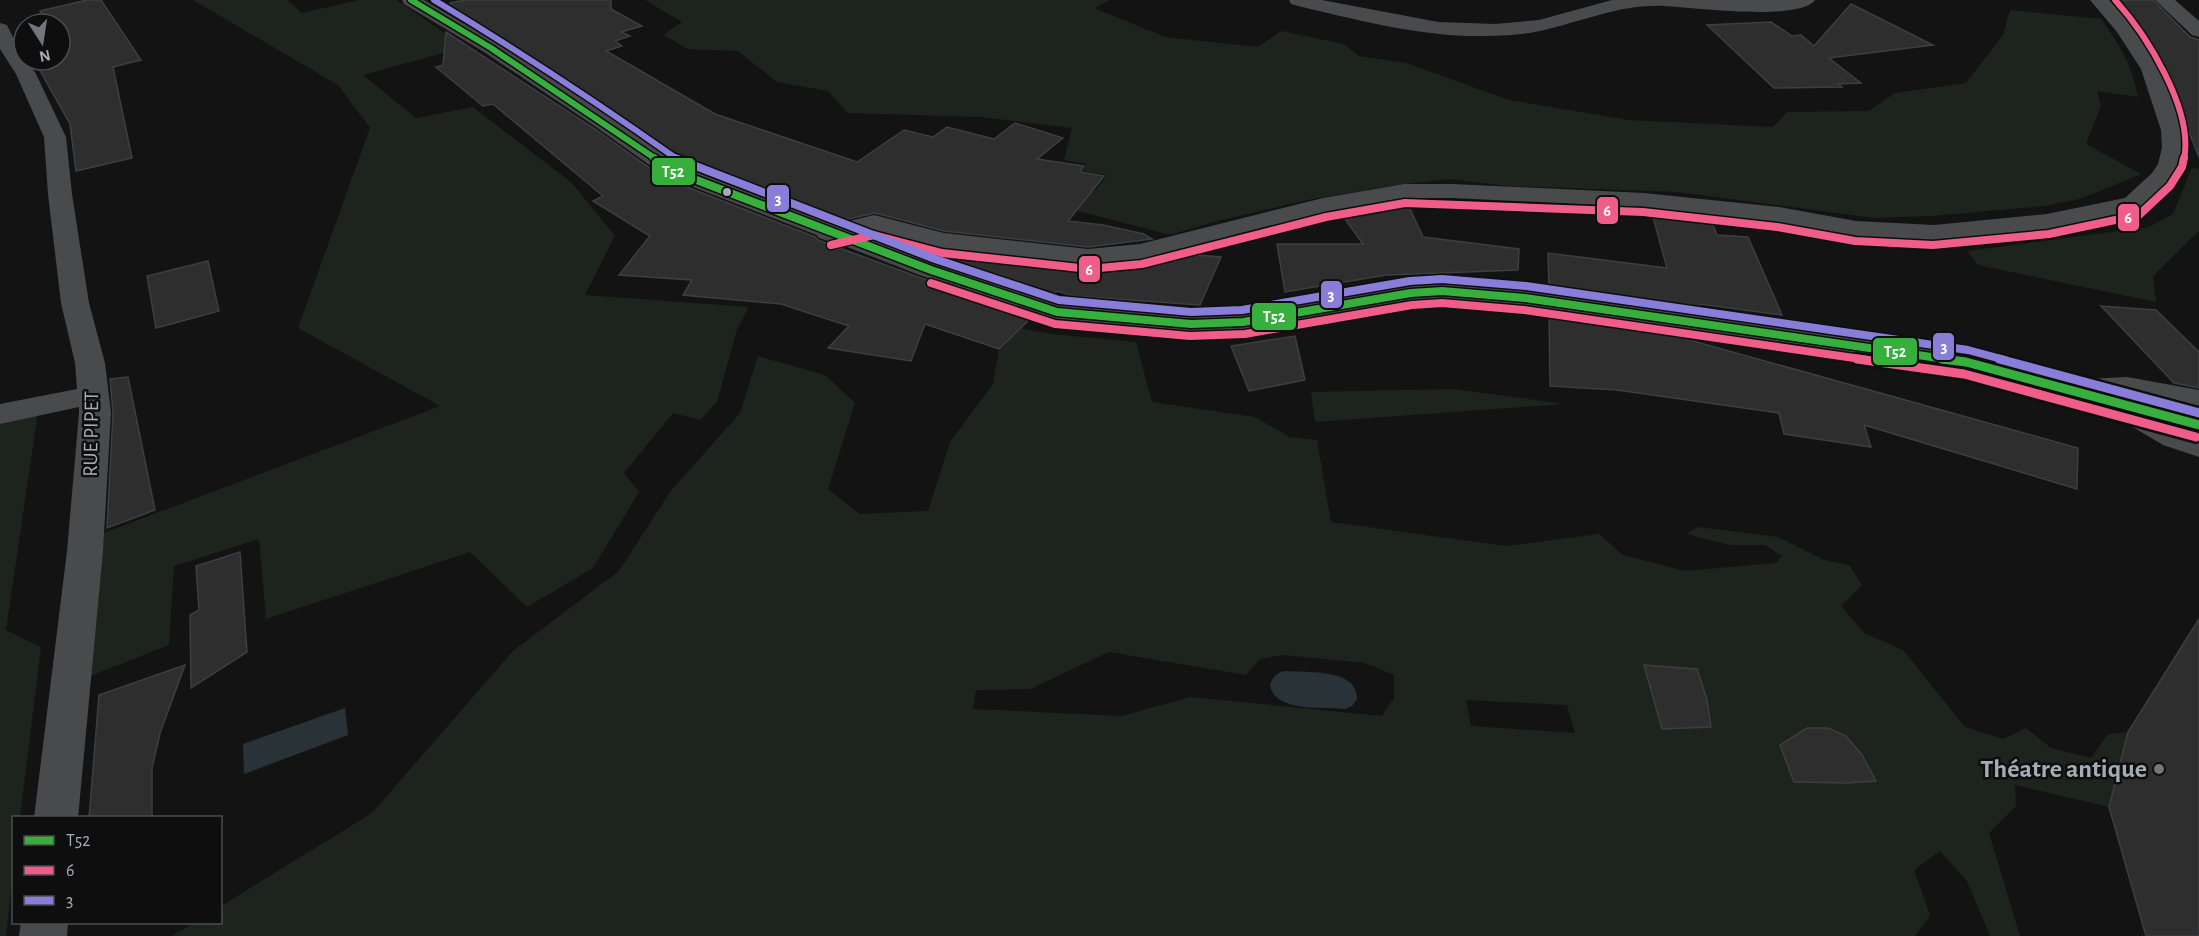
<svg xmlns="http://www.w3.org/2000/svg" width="2199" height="936" font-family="'Alegreya Sans',sans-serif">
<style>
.green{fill:#1d241e;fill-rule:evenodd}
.water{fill:#293337}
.building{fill:#2e2e2f;stroke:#3c3e40;stroke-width:1.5}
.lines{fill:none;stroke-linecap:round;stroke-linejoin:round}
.street{fill:#484a4c;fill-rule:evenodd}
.secondary{fill:#46484a;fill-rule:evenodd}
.bus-1-far2-casing{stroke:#0e0e0f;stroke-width:9}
.bus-1-far1-casing{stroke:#0e0e0f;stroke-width:11}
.bus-1-casing{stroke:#0e0e0f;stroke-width:14}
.bus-2-far2-casing{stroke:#0e0e0f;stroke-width:9}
.bus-2-far1-casing{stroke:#0e0e0f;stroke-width:11}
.bus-2-casing{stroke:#0e0e0f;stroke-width:14}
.bus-3-far2-casing{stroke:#0e0e0f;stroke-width:9}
.bus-3-far1-casing{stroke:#0e0e0f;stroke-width:11}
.bus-3-casing{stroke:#0e0e0f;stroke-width:14}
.bus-1-far2{stroke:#36af3d;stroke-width:6}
.bus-1-far1{stroke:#36af3d;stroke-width:8}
.bus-1{stroke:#36af3d;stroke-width:9}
.bus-2-far2{stroke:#ef5d88;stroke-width:6}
.bus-2-far1{stroke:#ef5d88;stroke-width:8}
.bus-2{stroke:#ef5d88;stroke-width:9}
.bus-3-far2{stroke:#897dda;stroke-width:6}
.bus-3-far1{stroke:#897dda;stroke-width:8}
.bus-3{stroke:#897dda;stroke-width:9}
.bus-dot{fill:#a4acb5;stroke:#0e0e0f;stroke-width:2}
.poi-dot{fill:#71767d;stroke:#0e0e0f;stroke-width:2}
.labels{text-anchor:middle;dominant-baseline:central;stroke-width:5;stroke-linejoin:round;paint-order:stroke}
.street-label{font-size:21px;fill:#a4acb5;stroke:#0e0e0f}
.near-poi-label{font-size:26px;font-weight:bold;fill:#a4acb5;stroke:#0e0e0f;text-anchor:end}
.line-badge{stroke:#0e0e0f;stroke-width:2}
.badge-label{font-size:16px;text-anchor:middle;font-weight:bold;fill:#fff}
</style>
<rect width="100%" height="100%" fill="#131314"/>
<g class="green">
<polygon points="193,0 287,0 302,13 359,0 397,0 465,47 363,75 416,118 473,107 572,183 615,236 585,295 749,307 737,329 717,402 700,420 673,413 624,473 639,492 593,568 527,607 470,552 266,619 259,539 174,566 169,645 90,676 104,533 440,406 298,328 370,128 338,85"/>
<path d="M645 0H1111L1094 8 1165 37 1258 47 1281 31 1344 44 1359 56 1406 63 1509 100 1629 120 1773 127 1787 112 1869 111 1895 93 1966 83 2003 35 2010 10 2101 19C2120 45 2132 65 2138 97L2097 91 2101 106 2086 144 2141 174 2080 199 2044 206 1931 216 1874 218 1677 192 1507 186 1450 179 1396 185 1312 199 1217 221 1170 235 1044 202 1075 186 1095 191 1107 175 1083 171 1086 164 1064 160 1072 128 982 117 848 113 828 91 777 82 738 51 688 49 663 35 682 22Z"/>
<polygon points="2192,168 2199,169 2199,231 2153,276 2156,302 1978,265 1967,251 2149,227 2173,214"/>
<path d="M1020 328 1052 334 1136 342 1152 402 1255 417 1290 437 1317 440 1331 522 1506 546 1599 534 1623 555 1685 571 1776 563 1782 556 1765 545H1730L1686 534 1698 527 1778 537 1824 560 1849 565 1862 585 1841 606 1864 633 1903 650 1965 727 2003 739 2026 728 2051 748 2091 758 2108 734 2128 732 2109 807 2015 785 2016 806 1989 833 2020 936H1990L1967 881 1940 851 1914 870 1930 915 1915 936H172L194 923 220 922 221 906 372 813 513 651 619 571 670 492 740 413 758 356 825 375 855 403 828 489 860 514 928 511 950 442 993 384 999 349ZM1109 652 1246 675 1260 659 1283 655 1365 663 1394 675V698L1382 716 1190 697 1122 716 973 709 976 690 1030 689ZM1644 665 1697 669 1707 701 1711 727 1662 729ZM1466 700 1567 705 1575 733 1471 726ZM1788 740 1855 745 1847 783 1794 782Z"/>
<polygon points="1453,389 1564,404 1315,422 1311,392"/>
<polygon points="38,412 6,630 41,647 20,817 14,818 13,873 6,936 0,936 0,420"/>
</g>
<g class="water">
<path d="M1286 671C1309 673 1357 668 1357 699L1352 706 1345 709C1323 707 1274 712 1270 685 1273 676 1277 672 1286 671Z"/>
<polygon points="345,708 348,735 244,774 243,744"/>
</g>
<g class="building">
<polygon points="87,0 101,0 141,60 113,67 132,158 76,171 70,124 34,60 60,60 60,24 50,24 40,11"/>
<polygon points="465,0 611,0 611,9 642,26 621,32 630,36 615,41 622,46 606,51 715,114 857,162 904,130 933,137 947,127 994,139 1015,123 1063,138 1037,159 1084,166 1080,172 1104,176 1068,221 1103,225 1144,234 1152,239 1088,247 944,231 875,213 835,222 682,164 613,115 449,12 450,3"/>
<polygon points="2112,0 2153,0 2190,37 2199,40 2199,157 2163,68 2134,24"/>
<polygon points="1851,4 1933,45 1829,58 1861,83 1838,84 1842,87 1774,88 1707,25 1771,22 1792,36 1801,35 1814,46"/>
<polygon points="446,32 595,129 664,178 815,237 818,240 921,278 1034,315 999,349 925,324 911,361 828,348 849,326 781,304 683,295 692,280 619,275 650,236 593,201 603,196 493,104 483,106 436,67 443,65"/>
<polygon points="1406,200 1423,237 1519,249 1518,270 1386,275 1285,292 1277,244 1363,244 1340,212"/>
<polygon points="1651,210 1710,217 1717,235 1748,237 1782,315 1700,304 1699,313 1549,291 1548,253 1667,268"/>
<polygon points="874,233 944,251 1088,267 1140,262 1185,251 1196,255 1221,257 1200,305 1072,296 1058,291 1051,294 1049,298 941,262 868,235"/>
<polygon points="208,261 219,311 156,328 147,276"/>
<polygon points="2101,306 2156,310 2199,352 2199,388 2174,383"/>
<polygon points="1549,312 1695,333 1693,341 2078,448 2077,489 1864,425 1871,447 1784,434 1779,413 1617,390 1550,386"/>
<polygon points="1295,336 1305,380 1249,391 1231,346"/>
<polygon points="128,377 155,510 107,528 113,413 110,379"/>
<polygon points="240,552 247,652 191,688 190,615 199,610 196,566"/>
<polygon points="2199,619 2199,936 2146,936 2109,807 2128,732"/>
<polygon points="185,665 160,733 152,768 152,818 89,818 99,695"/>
<polygon points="1644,665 1697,669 1707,700 1711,727 1662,729"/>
<polygon points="1807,728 1828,728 1846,736 1862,755 1876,781 1847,783 1794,782 1780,745"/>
</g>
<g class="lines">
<g class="street">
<path d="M1289 0H1322L1438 22 1495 24 1539 20 1612 0H1815C1800 22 1691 7 1664 6 1620 4 1582 22 1540 31 1516 36 1492 36 1468 36 1410 34 1354 19 1298 6L1291 4Z"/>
<polygon points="2090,0 2109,0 2132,25 2161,69 2183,130 2186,148 2182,164 2169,183 2142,209 2047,230 1934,241 1856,237 1779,223 1644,207 1453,198 1404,198 1324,212 1140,260 1088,265 944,249 874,231 828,241 819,238 815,233 819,228 874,215 944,233 1088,249 1140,244 1323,198 1404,184 1453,184 1644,193 1779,207 1856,221 1934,225 2047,214 2125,198 2152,173 2158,164 2162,148 2161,130 2141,69 2117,32"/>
<polygon points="2155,0 2175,0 2199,21 2199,37 2192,35"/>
<polygon points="0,23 7,25 24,60 27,60 36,74 66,137 72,194 89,303 105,363 111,413 103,551 78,818 34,818 67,551 79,413 79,407 0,424 0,404 77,389 75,363 61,303 48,194 44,137 16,74 0,49"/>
<polygon points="2127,377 2199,390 2199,408 2125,395 2185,431 2199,436 2199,457 2163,445 2101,408 2097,401 2099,397 2068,398 2057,396 2053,389 2057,382 2068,380"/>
<polygon points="21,922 68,922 67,936 19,936"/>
</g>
<polygon class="secondary" points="402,0 424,0 498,44 612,117 681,166 940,264 1060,304 1191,315 1243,313 1411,285 1442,283 1525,290 1966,353 2199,415 2199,435 1964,371 1525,306 1442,299 1411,301 1243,331 1191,333 1057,320 922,276 665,176 596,127 484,52 404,4"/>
<defs>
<polyline id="bus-1-far2" points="411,0 491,48 656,159"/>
<polyline id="bus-1-far1" points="654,158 673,171 931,270 1057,312 1191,324 1243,322 1411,293 1442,291 1525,298 1952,360"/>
<polyline id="bus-1" points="1942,359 1966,362 2199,425"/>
<path id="bus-2-far2" d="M2115 0C2147 35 2194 111 2184 159"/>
<g id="bus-2-far1">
<polyline points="831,245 874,235 942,253 1089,269 1142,264 1326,217 1405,203 1643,212 1777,227 1855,241 1933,245 2049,234 2139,215 2170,186 2182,167 2184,158"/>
<polyline points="931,283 1055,324 1190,336 1245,334 1412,305 1442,303 1524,310 1868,360"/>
</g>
<polyline id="bus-2" points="1857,359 1964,374 2196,437"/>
<path id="bus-3-far2" d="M434 0C517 50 598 103 677 159"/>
<polyline id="bus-3-far1" points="675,158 935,259 1059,300 1191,312 1242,310 1410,281 1442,279 1526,286 1968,350 2005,360"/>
<polyline id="bus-3" points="1999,359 2199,413"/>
</defs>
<use href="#bus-1-far2" class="bus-1-far2-casing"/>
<use href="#bus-1-far1" class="bus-1-far1-casing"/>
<use href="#bus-1" class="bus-1-casing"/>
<use href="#bus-2-far2" class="bus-2-far2-casing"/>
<use href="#bus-2-far1" class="bus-2-far1-casing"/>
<use href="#bus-2" class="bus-2-casing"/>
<use href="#bus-3-far2" class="bus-3-far2-casing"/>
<use href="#bus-3-far1" class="bus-3-far1-casing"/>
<use href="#bus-3" class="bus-3-casing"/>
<use href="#bus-1-far2" class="bus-1-far2"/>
<use href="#bus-1-far1" class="bus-1-far1"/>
<use href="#bus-1" class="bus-1"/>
<use href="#bus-2-far2" class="bus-2-far2"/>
<use href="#bus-2-far1" class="bus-2-far1"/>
<use href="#bus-2" class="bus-2"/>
<use href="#bus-3-far2" class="bus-3-far2"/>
<use href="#bus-3-far1" class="bus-3-far1"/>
<use href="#bus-3" class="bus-3"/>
</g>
<circle class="bus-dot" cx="727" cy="192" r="5"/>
<circle class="poi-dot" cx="2159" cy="769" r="6"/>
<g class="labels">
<g class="street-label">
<text transform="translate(91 434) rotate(-89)">RUE PIPET</text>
</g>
<g class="near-poi-label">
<text x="2147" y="769">Théatre antique</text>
</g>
</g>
<g class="line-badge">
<rect x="651" y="157" width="45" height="29" rx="6" fill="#36af3d"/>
<rect x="766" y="184" width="24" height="29" rx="6" fill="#897dda"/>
<rect x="1596" y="196" width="23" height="29" rx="6" fill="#ef5d88"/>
<rect x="2117" y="203" width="23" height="29" rx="6" fill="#ef5d88"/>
<rect x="1078" y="255" width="23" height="28" rx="6" fill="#ef5d88"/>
<rect x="1320" y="280" width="23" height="29" rx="6" fill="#897dda"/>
<rect x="1251" y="302" width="46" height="29" rx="6" fill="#36af3d"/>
<rect x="1932" y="332" width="23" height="29" rx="6" fill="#897dda"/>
<rect x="1872" y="337" width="46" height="29" rx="6" fill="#36af3d"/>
</g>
<g class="badge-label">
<text x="673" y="177">T52</text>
<text x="778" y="204">3</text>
<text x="1607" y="216">6</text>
<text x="2128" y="223">6</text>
<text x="1089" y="275">6</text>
<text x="1331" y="300">3</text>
<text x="1274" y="322">T52</text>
<text x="1944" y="352">3</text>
<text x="1895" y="357">T52</text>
</g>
<rect x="12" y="816" width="210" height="108" fill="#0e0e0f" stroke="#4a4d51" stroke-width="1.5"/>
<rect x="24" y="836" width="30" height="9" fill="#36af3d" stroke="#4a4d51" stroke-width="1.5"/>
<text x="66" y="846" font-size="18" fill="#a4acb5">T52</text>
<rect x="24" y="866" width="30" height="9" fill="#ef5d88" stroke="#4a4d51" stroke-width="1.5"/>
<text x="66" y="876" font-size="18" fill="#a4acb5">6</text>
<rect x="24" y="896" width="30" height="9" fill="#897dda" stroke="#4a4d51" stroke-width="1.5"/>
<text x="66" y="906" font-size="18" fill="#a4acb5">3</text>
<g transform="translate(42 42) rotate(168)"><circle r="28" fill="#0e0e0f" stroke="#4a4d51" stroke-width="1.5"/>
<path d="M0-4.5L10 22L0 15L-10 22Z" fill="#71767d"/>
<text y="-9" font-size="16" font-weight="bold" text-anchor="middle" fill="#a4acb5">N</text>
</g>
</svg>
